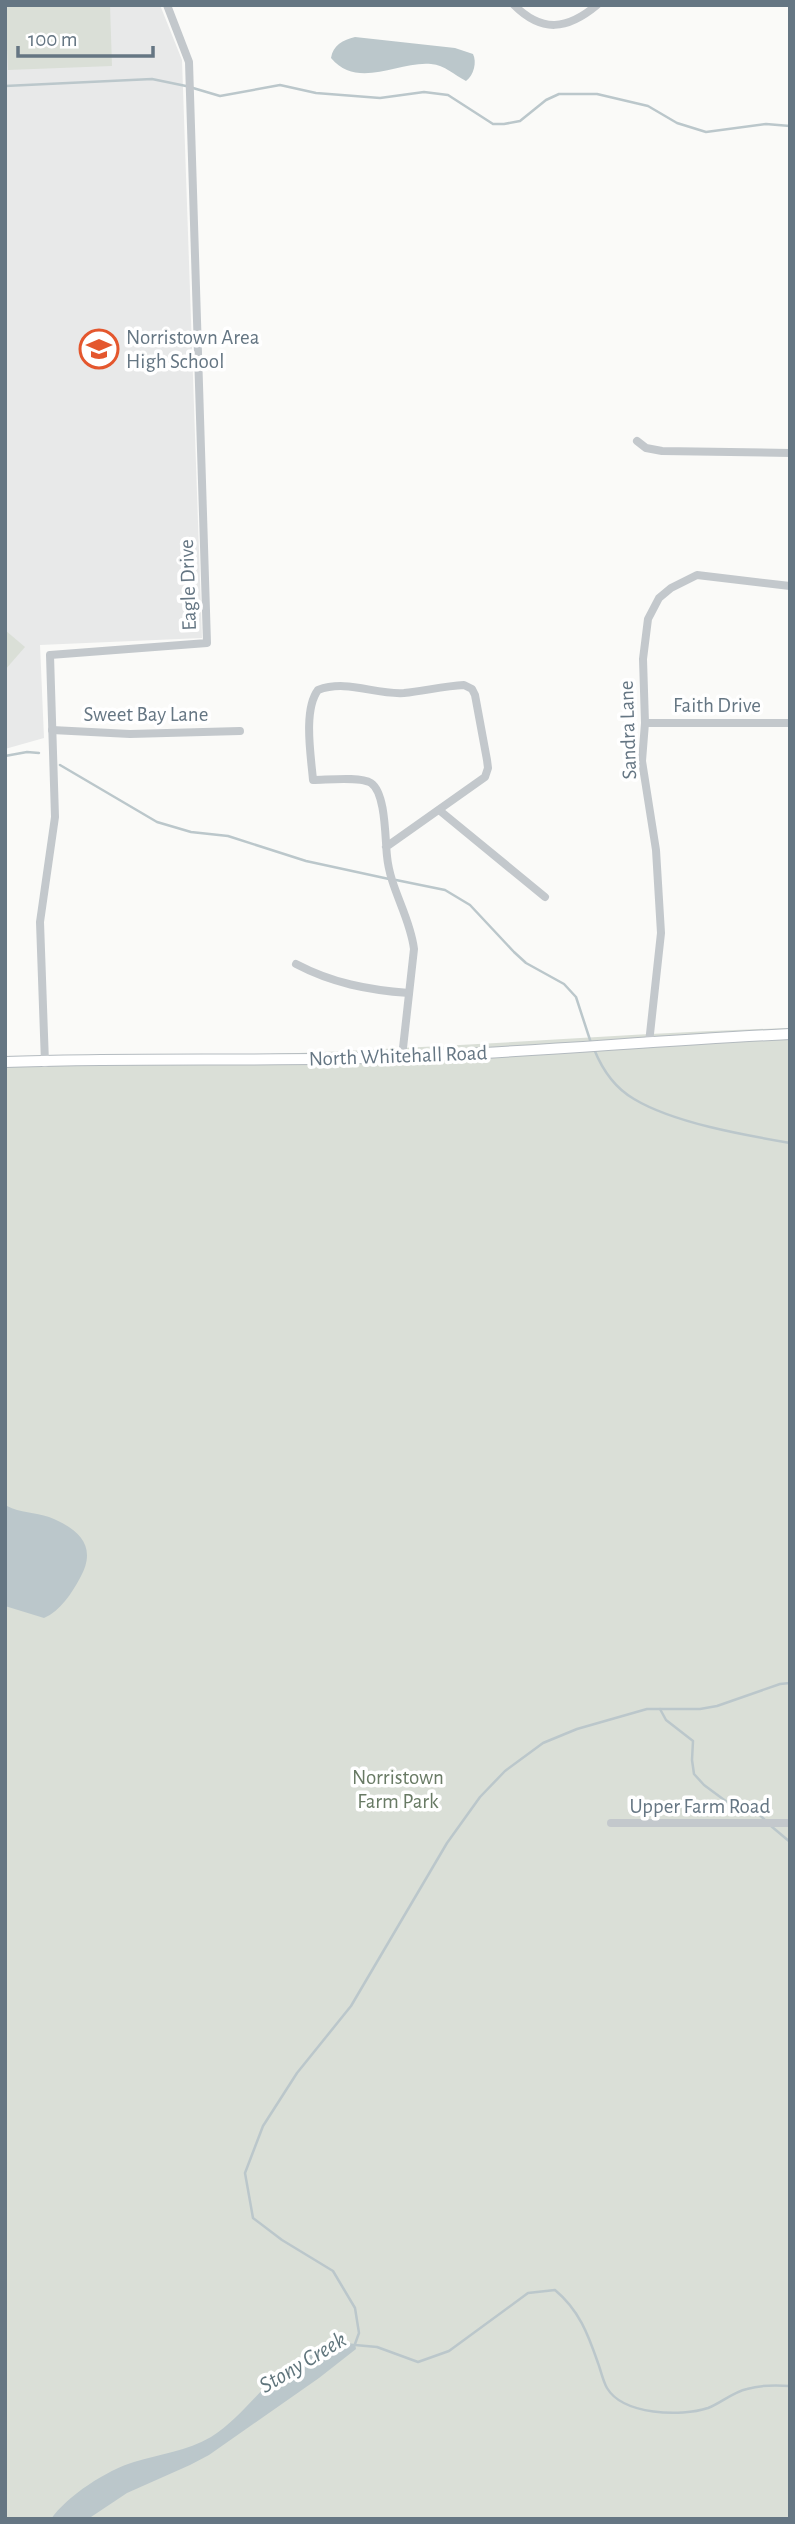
<svg xmlns="http://www.w3.org/2000/svg" width="795" height="2524" font-family="'Alegreya Sans',sans-serif">
<style>
.built{fill:#e8e9e9}
.green{fill:#dadfd7}
.water{fill:#bbc7cb}
.lines{fill:none;stroke-linecap:round;stroke-linejoin:round}
.stream{stroke:#bbc7cb;stroke-width:2.5}
.secondary-casing{stroke:#b3babf;stroke-width:12}
.minor{stroke:#c3c8cc;stroke-width:8}
.secondary{stroke:#fff;stroke-width:10}
.labels{text-anchor:middle;dominant-baseline:central;stroke-width:7;stroke-linejoin:round;paint-order:stroke}
.poi-label{font-size:21px;fill:#657683;stroke:#fff;text-anchor:start}
.street-label{font-size:21px;fill:#657683;stroke:#fff}
.park-label{font-size:21px;fill:#687a64;stroke:#fff}
.water-label{font-size:23px;font-style:italic;fill:#60757c;stroke:#fff}
</style>
<rect width="100%" height="100%" fill="#fafaf8"/>
<polygon class="built" points="5,5 160,5 182,60 202,638 40,645 44,738 5,749"/>
<g class="green">
<polygon points="5,5 110,5 112,66 8,70"/>
<polygon points="5,630 25,647 5,670"/>
<path d="M790 1028V2519H5V1060C131 1058 256 1056 382 1049 518 1043 654 1032 790 1028Z"/>
</g>
<g class="water">
<path d="M355 37 455 48 473 54C477 62 474 75 466 81 454 75 445 65 431 64 398 61 358 90 331 58 333 45 343 40 355 37Z"/>
<path d="M7 1506C20 1513 35 1512 49 1517 79 1529 98 1546 80 1578 72 1593 60 1611 44 1618L5 1606Z"/>
<path d="M340 2342 355 2344 356 2349 319 2378 209 2455 190 2465 127 2493 88 2519H51C67 2496 107 2470 134 2462 160 2454 187 2451 211 2437 237 2421 255 2395 278 2375 296 2360 318 2351 340 2342Z"/>
</g>
<g class="lines">
<g class="stream">
<polyline points="5,86 152,79 186,86"/>
<polyline points="193,88 220,96 280,85 316,93 380,98 424,92 448,95 493,124 504,124 520,121 546,100 559,94 597,94 648,106 677,123 706,132 766,124 790,126"/>
<polyline points="5,756 27,752 39,753"/>
<polyline points="60,765 157,822 191,832 228,836 306,861 389,879"/>
<polyline points="396,880 445,890 470,905 514,952 526,963 564,984 576,997 591,1043"/>
<path d="M594 1049C602 1069 615 1088 634 1099 674 1123 744 1135 790 1143"/>
<polyline points="660,1709 666,1720 693,1741 692,1760 694,1774 704,1785 727,1802 746,1802 766,1821"/>
<polyline points="771,1826 790,1842"/>
<polyline points="355,2344 359,2333 355,2308 333,2271 282,2240 253,2218 245,2173 263,2126 297,2073 351,2006 447,1843 480,1797 505,1771 543,1743 577,1729 647,1709 700,1709 717,1706 780,1684 790,1683"/>
<path d="M355 2345 377 2347 418 2362 449 2351 528 2293 555 2290C579 2310 588 2334 598 2363 601 2371 603 2381 607 2388 623 2415 681 2417 708 2408 721 2403 733 2392 747 2389 760 2385 776 2385 790 2386"/>
</g>
<defs>
<path id="secondary" d="M5 1062C138 1057 271 1062 403 1057 532 1052 661 1040 790 1034"/>
</defs>
<use href="#secondary" class="secondary-casing"/>
<g class="minor">
<path d="M514 5C542 33 567 30 597 5"/>
<polyline points="637,441 646,448 662,451 790,453"/>
<polyline points="645,723 790,723"/>
<polyline points="52,730 130,734 240,731"/>
<polyline points="439,810 545,897"/>
<path d="M386 847 485 777 488 768 487 760 475 695 472 689 464 685C444 686 424 691 404 693 375 695 347 679 318 690 303 710 311 756 313 780 327 780 360 776 371 783 386 793 385 839 387 856 390 889 410 916 414 949L402 1057"/>
<path d="M296 964C332 983 368 990 409 993"/>
<polyline points="649,1043 661,933 656,850 642,761 645,723 643,659 648,619 659,598 671,588 697,575 790,586"/>
<polyline points="45,1063 40,922 55,817 50,655 207,643 189,62 167,5"/>
<polyline points="611,1823 790,1823"/>
</g>
<use href="#secondary" class="secondary"/>
</g>
<defs>
<symbol id="school-ring" viewBox="-11 -11 22 22"><circle r="9.5" fill="#fff" stroke="#e4572e" stroke-width="1.5"/><path d="M0-5L7-2L0 1L-7-2ZM-4 1L0 2.5L4 1V4Q0 6-4 4Z" fill="#e4572e"/></symbol>
</defs>
<g fill-rule="evenodd">
<use href="#school-ring" x="77" y="327" width="44" height="44"/>
</g>
<g class="labels">
<g class="poi-label">
<text x="126" y="337">Norristown Area<tspan x="126" dy="24">High School</tspan></text>
</g>
<g class="street-label">
<text transform="translate(188 585) rotate(-92)">Eagle Drive</text>
<text x="717" y="705">Faith Drive</text>
<text x="146" y="714">Sweet Bay Lane</text>
<text transform="translate(628 730) rotate(-92)">Sandra Lane</text>
<text transform="translate(398 1056) rotate(-2)">North Whitehall Road</text>
<text x="700" y="1806">Upper Farm Road</text>
</g>
<g class="park-label">
<text x="398" y="1777">Norristown<tspan x="398" dy="24">Farm Park</tspan></text>
</g>
<g class="water-label">
<text transform="translate(303 2363) rotate(-31)">Stony Creek</text>
</g>
</g>
<rect width="795" height="2524" fill="none" stroke="#657683" stroke-width="14"/>
<path d="M18 46v10h135v-10" fill="none" stroke="#657683" stroke-width="3.5"/>
<text x="28" y="46" font-size="21" fill="#657683" stroke="#ffffff" stroke-width="5" paint-order="stroke">100 m</text>
</svg>
